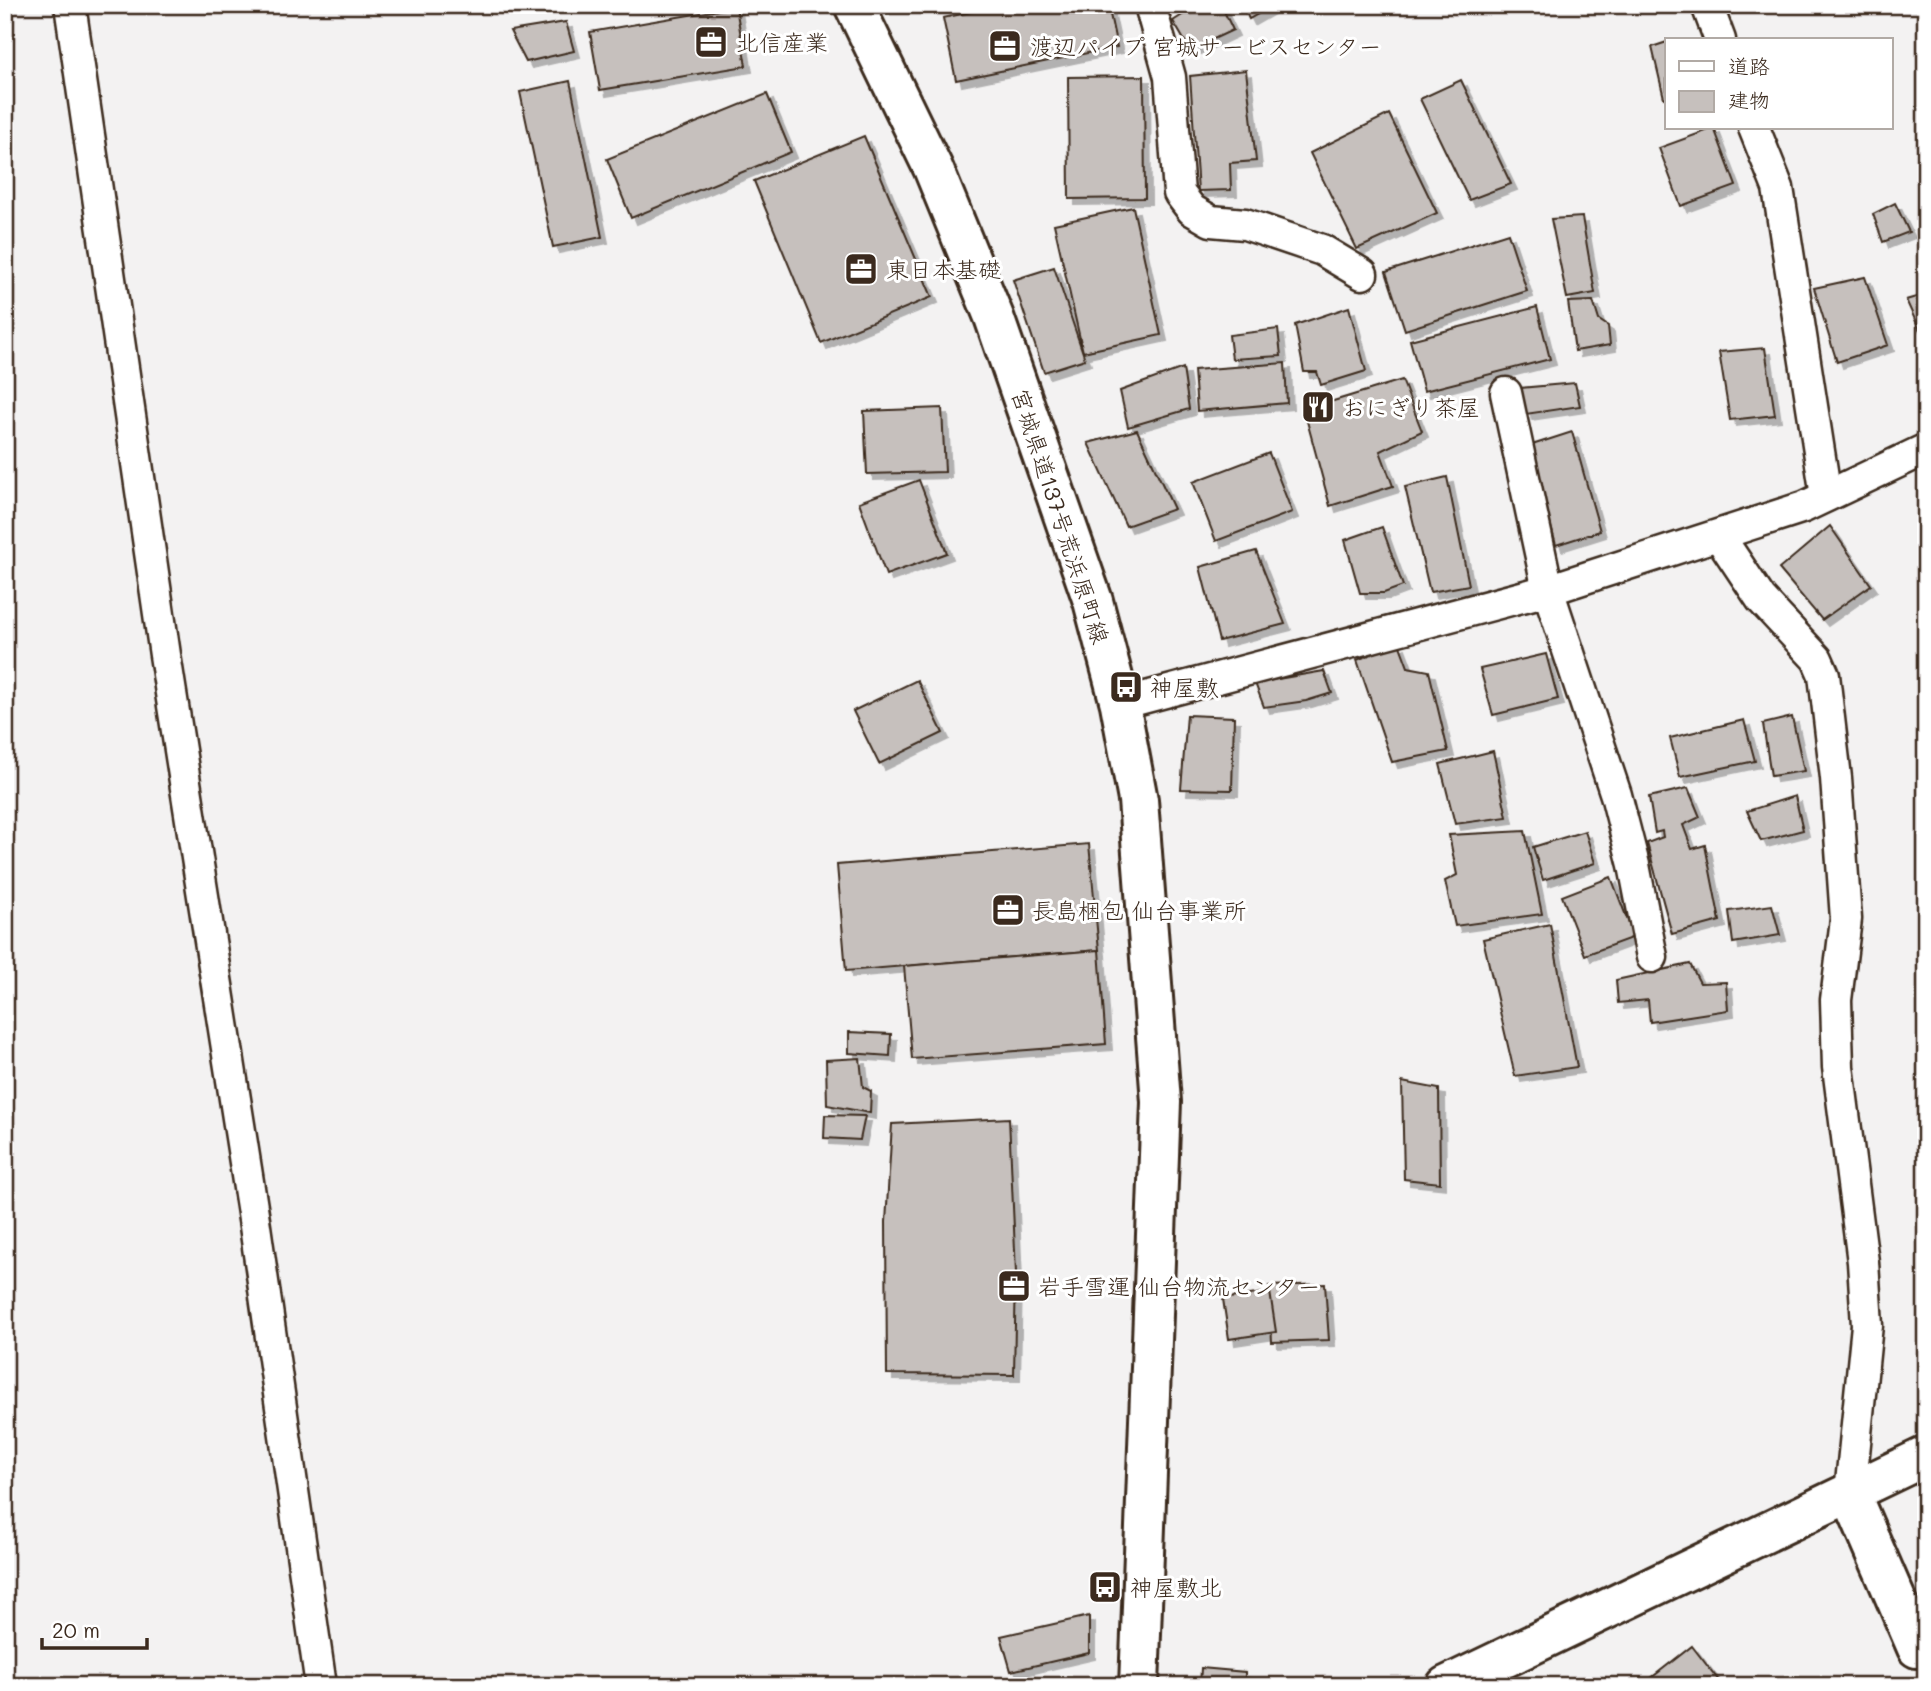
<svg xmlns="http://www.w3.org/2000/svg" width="1931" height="1691" font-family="Mali,'Klee One',sans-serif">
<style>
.building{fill:#c6c0bd;stroke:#3b2a1e;stroke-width:2;filter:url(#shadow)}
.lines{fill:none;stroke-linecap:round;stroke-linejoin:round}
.street-casing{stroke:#3b2a1e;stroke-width:35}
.secondary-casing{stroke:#3b2a1e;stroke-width:44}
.street{stroke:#fff;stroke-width:30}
.secondary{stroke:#fff;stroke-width:38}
.labels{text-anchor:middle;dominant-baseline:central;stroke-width:6;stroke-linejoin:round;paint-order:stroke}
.poi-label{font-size:23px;fill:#3b2a1e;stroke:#fff;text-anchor:start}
.street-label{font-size:23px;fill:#3b2a1e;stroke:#fff}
</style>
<defs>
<filter id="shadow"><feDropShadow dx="6" dy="6" stdDeviation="0" flood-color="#0004"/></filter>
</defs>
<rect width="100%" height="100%" fill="#f3f2f2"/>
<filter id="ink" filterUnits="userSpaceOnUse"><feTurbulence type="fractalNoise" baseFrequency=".0143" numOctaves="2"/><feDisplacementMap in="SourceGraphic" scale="14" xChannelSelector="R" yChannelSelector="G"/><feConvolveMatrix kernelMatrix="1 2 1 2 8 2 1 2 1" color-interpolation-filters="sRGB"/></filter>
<g filter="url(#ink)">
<g class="building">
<polygon points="1003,5 1108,5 1117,47 956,80 943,18"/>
<polygon points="1198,5 1221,5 1233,30 1190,50 1173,21"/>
<polygon points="1242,5 1269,5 1270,7 1249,19"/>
<polygon points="736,7 746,66 600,90 590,32"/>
<polygon points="566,22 574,51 526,62 510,31"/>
<polygon points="1667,42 1667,97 1664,98 1652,47"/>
<polygon points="1246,70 1256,161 1230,163 1231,190 1198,191 1190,76"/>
<polygon points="1144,76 1145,198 1069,199 1068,77"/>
<polygon points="1461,80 1511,184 1469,200 1420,99"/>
<polygon points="570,81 602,237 553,247 520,92"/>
<polygon points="767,94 791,152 631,218 607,159"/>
<polygon points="1389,114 1437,213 1357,249 1310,153"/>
<polygon points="1714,128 1736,186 1681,206 1659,148"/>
<polygon points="864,136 932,297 821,343 754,181"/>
<polygon points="1895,203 1909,232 1883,242 1873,214"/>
<polygon points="1133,207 1161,335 1083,352 1054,224"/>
<polygon points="1582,217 1595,293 1567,298 1551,219"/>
<polygon points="1508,233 1527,291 1405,330 1386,272"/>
<polygon points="1054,267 1085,359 1044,372 1013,280"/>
<polygon points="1865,277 1888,345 1837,362 1814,288"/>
<polygon points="1926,294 1926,333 1922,335 1906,300"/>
<polygon points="1593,301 1599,320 1608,326 1610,345 1575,351 1568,302"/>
<polygon points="1349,307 1366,371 1321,385 1317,372 1304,372 1295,325"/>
<polygon points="1537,307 1550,359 1424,391 1410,340"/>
<polygon points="1278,329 1281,356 1232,359 1229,335"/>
<polygon points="1765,348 1775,415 1730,420 1719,352"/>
<polygon points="1285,363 1287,403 1197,411 1194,370"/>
<polygon points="1183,368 1189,409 1128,427 1120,391"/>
<polygon points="1402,380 1422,431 1380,451 1393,486 1330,506 1304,410"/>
<polygon points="1575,383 1580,406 1526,414 1520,388"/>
<polygon points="942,408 945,472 867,474 864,411"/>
<polygon points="1137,430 1174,509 1126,526 1088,443"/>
<polygon points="1572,432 1600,531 1556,545 1529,446"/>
<polygon points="1269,453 1292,512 1216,541 1193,482"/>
<polygon points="1447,477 1469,585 1430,592 1405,487"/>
<polygon points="919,480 947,553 886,575 859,502"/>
<polygon points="1830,526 1871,585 1822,620 1779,569"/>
<polygon points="1382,527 1403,586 1384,593 1360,593 1345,540"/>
<polygon points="1256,551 1285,624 1219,641 1200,567"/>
<polygon points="1399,643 1408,667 1429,671 1448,751 1392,762 1357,660"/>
<polygon points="1546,654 1558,699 1493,715 1480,669"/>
<polygon points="1324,671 1332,693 1306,701 1264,707 1255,683"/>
<polygon points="917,680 943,733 879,764 853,711"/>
<polygon points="1187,715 1234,717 1232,790 1181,789"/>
<polygon points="1792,717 1804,771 1771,776 1763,724"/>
<polygon points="1744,720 1755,761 1680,777 1670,738"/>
<polygon points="1493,751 1507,817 1455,824 1440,764"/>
<polygon points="1688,788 1700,817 1683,825 1692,849 1705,845 1720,921 1672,934 1647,843 1663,837 1662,831 1655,833 1649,797"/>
<polygon points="1795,796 1803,830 1761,841 1747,811"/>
<polygon points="1525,831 1542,914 1455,926 1445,881 1457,875 1449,835"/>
<polygon points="1585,831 1595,863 1543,880 1533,847"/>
<polygon points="1089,844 1099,950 846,971 837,865"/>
<polygon points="1611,877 1634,937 1585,955 1562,896"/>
<polygon points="1772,905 1780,935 1733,943 1729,911"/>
<polygon points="1550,924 1577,1067 1515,1076 1483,939"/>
<polygon points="1099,950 1106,1044 912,1059 904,966"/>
<polygon points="1690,964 1700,983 1726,982 1728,1010 1650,1022 1648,1000 1618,1003 1616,980"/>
<polygon points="849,1032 891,1034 890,1056 849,1053"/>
<polygon points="860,1058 863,1087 871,1091 870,1113 827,1105 826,1060"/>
<polygon points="1402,1082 1439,1089 1440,1183 1404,1179"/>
<polygon points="825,1115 865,1116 860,1140 824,1138"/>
<polygon points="1009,1118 1016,1273 1014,1375 887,1374 886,1222 892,1124"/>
<polygon points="1325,1284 1329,1340 1272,1342 1269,1286"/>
<polygon points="1270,1292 1276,1332 1229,1339 1223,1299"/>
<polygon points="1089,1616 1089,1653 1011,1671 1001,1636"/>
<polygon points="1692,1646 1723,1686 1641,1686"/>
<polygon points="1201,1668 1245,1672 1245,1686 1200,1686"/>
</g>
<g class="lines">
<defs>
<g id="street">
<polyline points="70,5 165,655 255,1226 321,1686"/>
<polyline points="1150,5 1170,77 1179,193 1192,210 1211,221 1245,224 1322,250 1362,274"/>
<polyline points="1708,8 1720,40"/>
<polyline points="1754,128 1778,188 1826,496"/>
<polyline points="1506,393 1548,590 1616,795 1634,865 1652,957"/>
<polyline points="1719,536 1761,599 1817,659 1824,675 1836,778 1846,919 1836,1000 1838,1067 1863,1262 1867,1325 1850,1493"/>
<polyline points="1120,704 1548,590 1804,507 1926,449"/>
</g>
<g id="secondary">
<polyline points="854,5 933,168 994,317 1093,601 1120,704 1138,800 1161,1102 1139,1686"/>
<polyline points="1850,1493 1917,1648"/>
<polyline points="1446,1686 1926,1456"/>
</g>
</defs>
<use href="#street" class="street-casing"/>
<use href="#secondary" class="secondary-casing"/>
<use href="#street" class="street"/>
<use href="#secondary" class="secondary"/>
</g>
</g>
<defs>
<symbol id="office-square" viewBox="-11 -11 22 22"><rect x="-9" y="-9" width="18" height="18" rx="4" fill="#3b2a1e" stroke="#fff"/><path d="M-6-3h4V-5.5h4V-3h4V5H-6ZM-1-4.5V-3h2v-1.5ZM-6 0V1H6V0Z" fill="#fff"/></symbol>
<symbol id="restaurant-square" viewBox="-11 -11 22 22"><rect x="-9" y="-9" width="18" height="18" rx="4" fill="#3b2a1e" stroke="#fff"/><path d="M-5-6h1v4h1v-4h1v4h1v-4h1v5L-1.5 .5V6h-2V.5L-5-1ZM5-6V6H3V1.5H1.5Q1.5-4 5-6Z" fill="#fff"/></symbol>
<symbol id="bus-square" viewBox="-11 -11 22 22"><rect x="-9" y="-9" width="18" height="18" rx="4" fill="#3b2a1e" stroke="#fff"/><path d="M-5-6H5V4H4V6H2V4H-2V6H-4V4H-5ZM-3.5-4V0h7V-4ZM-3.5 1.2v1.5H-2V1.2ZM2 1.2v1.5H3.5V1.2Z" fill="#fff"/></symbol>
</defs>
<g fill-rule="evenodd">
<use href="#office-square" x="692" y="23" width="38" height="38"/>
<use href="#office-square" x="986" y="27" width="38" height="38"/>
<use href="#office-square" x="842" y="250" width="38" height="38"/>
<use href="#restaurant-square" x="1299" y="388" width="38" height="38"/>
<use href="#bus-square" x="1107" y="668" width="38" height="38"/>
<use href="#office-square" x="989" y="891" width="38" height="38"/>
<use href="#office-square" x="995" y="1267" width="38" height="38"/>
<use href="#bus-square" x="1086" y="1568" width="38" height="38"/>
</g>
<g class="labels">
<g class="poi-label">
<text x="736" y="42">北信産業</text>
<text x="1030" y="46">渡辺パイプ 宮城サービスセンター</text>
<text x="886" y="269">東日本基礎</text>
<text x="1342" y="407">おにぎり茶屋</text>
<text x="1150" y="687">神屋敷</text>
<text x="1032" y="910">長島梱包 仙台事業所</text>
<text x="1038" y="1286">岩手雪運 仙台物流センター</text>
<text x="1130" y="1587">神屋敷北</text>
</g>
<g class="street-label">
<text transform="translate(1061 516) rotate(72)">宮城県道137号荒浜原町線</text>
</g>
</g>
<rect width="1931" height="1691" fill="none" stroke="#fff" stroke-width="28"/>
<rect x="14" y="14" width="1903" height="1663" fill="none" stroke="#3b2a1e" stroke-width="2.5" filter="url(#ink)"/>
<rect x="1665" y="38" width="228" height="91" fill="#ffffff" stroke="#b1aaa5" stroke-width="2"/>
<rect x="1679" y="61" width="35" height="10" fill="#ffffff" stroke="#b1aaa5" stroke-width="2"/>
<text x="1728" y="74" font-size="21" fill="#3b2a1e">道路</text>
<rect x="1679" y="91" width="35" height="21" fill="#c6c0bd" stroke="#b1aaa5" stroke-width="2"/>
<text x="1728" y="108" font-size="21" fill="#3b2a1e">建物</text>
<path d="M42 1638v10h105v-10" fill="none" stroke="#3b2a1e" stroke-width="3.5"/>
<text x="52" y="1638" font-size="21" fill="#3b2a1e" stroke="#ffffff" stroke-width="5" paint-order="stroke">20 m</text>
</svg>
